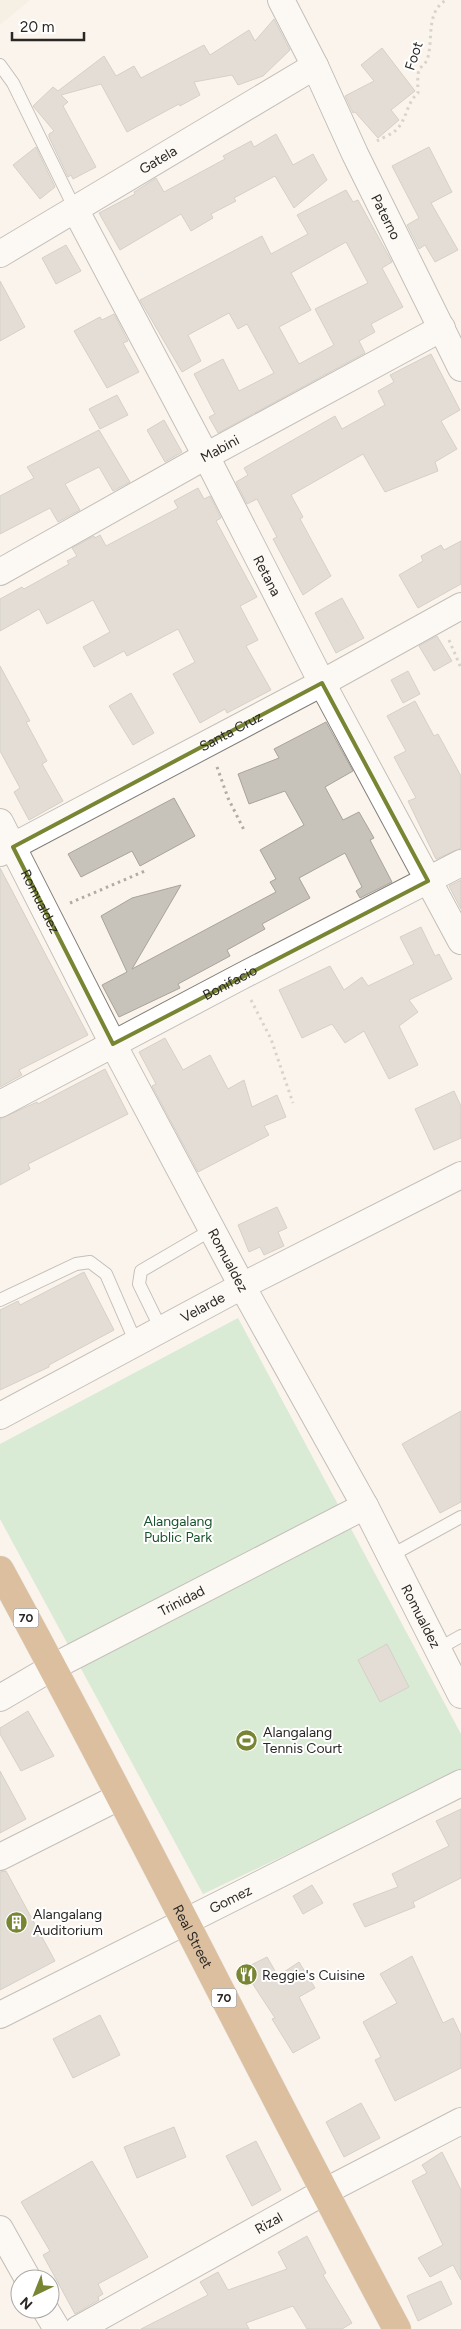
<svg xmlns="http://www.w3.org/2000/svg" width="461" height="2329" font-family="Figtree,sans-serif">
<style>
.built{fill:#f2e8d9}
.green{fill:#b2ddb9}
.building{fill:#c7c2ba;stroke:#a9a39c;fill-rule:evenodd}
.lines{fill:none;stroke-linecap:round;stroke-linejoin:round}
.lane-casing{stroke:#837e77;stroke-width:14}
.street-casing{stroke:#837e77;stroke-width:28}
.highway-casing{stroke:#d4d4d3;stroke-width:29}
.path{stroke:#b0aba5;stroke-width:3;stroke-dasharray:2.5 4;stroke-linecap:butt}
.lane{stroke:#fff;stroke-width:12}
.street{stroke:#fff;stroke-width:26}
.highway{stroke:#b77f42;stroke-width:28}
.marked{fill:none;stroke:#788533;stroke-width:4;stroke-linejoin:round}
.labels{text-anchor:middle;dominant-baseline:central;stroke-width:4;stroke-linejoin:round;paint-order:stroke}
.shield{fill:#fff;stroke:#6a6866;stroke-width:1}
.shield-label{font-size:12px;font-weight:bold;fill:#2a2724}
.street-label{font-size:14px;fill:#2a2724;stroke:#fff}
.park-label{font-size:14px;fill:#19532b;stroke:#fff}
.poi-label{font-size:14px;fill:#2a2724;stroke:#fff;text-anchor:start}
</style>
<rect width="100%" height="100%" fill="#faf4ec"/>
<polygon class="built" points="0,0 30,0 0,25"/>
<polygon class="green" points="238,1318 461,1734 461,1772 203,1894 0,1519 0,1444"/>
<g class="building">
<polygon points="274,19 290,50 263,76 238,85 232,75 194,82 200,95 180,106 179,104 127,132 101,84 61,95 68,102 63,106 96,167 73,179 71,175 68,177 49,137 49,134 54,131 33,106 53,87 58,91 104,56 116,76 134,66 141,78 204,45 210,55 249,30 255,41"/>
<polygon points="382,48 415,91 391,110 399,120 378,138 355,112 353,113 345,96 374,81 361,65"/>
<polygon points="276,134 293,165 313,154 327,180 294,208 275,176 234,198 236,201 211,214 213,218 191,231 181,214 120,250 99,213 135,194 134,192 156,178 164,192 225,159 223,156 251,141 254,147"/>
<polygon points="36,147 55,187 40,199 13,165"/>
<polygon points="429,147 452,192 431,203 458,250 435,262 425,245 419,249 407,225 419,218 392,166"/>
<path d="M346 190 353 202 358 200 392 262 382 268 403 307 371 324 375 332 359 341 365 353 218 433 209 417 215 414 194 374 223 359 239 391 274 373 247 324 238 329 229 313 188 335 201 361 182 372 140 300 262 236 271 254 308 234 297 215ZM346 242 368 283 315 309 334 345 299 364 279 327 311 310 291 273Z"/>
<polygon points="66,245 81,271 56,284 42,258"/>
<polygon points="0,281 25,327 0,341"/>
<polygon points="114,314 128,341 123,343 139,372 107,388 74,331 100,317 102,320"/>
<polygon points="431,354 460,410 441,421 457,449 435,462 438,471 385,492 363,454 291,495 303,517 300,519 331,576 303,595 273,539 277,537 257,499 247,504 236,482 248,475 244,468 335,416 342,429 385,405 378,391 394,382 390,375"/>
<polygon points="117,395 128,415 100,429 89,409"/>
<polygon points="164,420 182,452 165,462 147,430"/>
<polygon points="99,430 130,482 113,491 99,467 65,484 80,510 58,522 50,508 0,534 0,496 34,478 27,467"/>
<polygon points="198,488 204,499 210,496 221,518 216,521 257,597 240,606 258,640 246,646 271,690 227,713 225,709 200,723 173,674 195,662 178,629 127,656 124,651 94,667 83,647 110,632 93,600 47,624 39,609 0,631 0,599 22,587 24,589 69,564 67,561 77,556 72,548 94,536 95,538 100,535 106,546 178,508 174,501"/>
<polygon points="461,541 461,584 418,608 399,575 423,561 421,556 441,545 444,550"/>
<polygon points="342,598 364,638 336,653 315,613"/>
<polygon points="437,636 452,661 434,671 419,646"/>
<polygon points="0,666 30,721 26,722 47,761 42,764 63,801 29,820 14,792 20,788 0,751"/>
<polygon points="408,671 420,694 403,703 391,680"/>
<polygon points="131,693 154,733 133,745 109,706"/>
<polygon points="415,701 434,736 438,734 461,776 461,848 436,859 408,801 416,798 394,757 406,751 387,716"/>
<polygon points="326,722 353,771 325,787 343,820 359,812 374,838 370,840 392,882 360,898 356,891 362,887 345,853 299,878 310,898 262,924 265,929 227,950 230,956 178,984 180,988 119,1017 102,985 127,972 101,916 132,898 181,885 132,969 276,892 270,882 276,879 260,850 304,825 285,791 249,804 238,774 279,758 274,749"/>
<polygon points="174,798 195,836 140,866 132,851 81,877 68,854"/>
<polygon points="0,868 88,1035 19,1070 22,1075 0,1087"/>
<polygon points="461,880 461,909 449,886"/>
<polygon points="421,927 435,956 439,954 452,979 409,1000 418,1012 399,1026 418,1065 389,1079 364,1031 345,1043 332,1024 302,1038 279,990 330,966 344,990 362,977 368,986 414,964 400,937"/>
<polygon points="165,1038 183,1070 210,1055 228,1089 244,1080 252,1107 277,1095 286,1117 264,1126 269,1135 198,1172 152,1086 156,1084 139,1052"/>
<polygon points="105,1069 128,1114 28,1164 30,1169 0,1185 0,1119 37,1102 38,1104"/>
<polygon points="454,1091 461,1106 461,1138 434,1150 415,1109"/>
<polygon points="277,1207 287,1228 278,1232 284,1246 264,1255 260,1247 249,1252 238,1225"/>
<polygon points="84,1272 114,1330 49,1365 49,1367 0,1390 0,1310 18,1301 20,1305"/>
<polygon points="461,1411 461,1502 440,1513 402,1444"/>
<polygon points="387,1644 409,1687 380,1702 358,1660"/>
<polygon points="28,1711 54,1756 21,1771 0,1734 0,1728"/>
<polygon points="0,1771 26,1819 0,1833"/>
<polygon points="461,1809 461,1878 413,1902 415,1907 365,1927 353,1904 398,1887 392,1874 449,1846 436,1821"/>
<polygon points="6,1871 55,1961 0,1990 0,1872"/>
<polygon points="312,1885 323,1903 303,1914 293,1896"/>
<polygon points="412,1956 443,2023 453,2018 461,2035 461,2068 395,2101 375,2060 381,2057 363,2022 397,2003 380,1974"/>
<polygon points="267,1957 278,1976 299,1962 315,1988 299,1997 320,2038 293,2053 272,2019 275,2018 243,1969"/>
<polygon points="100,2015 120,2055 73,2078 53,2039"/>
<polygon points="361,2103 380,2138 344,2157 326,2122"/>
<polygon points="174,2127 186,2157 137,2178 124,2147"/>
<polygon points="256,2141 281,2190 252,2206 226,2156"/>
<polygon points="442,2152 461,2190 461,2280 453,2265 430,2277 418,2258 443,2245 412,2181 427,2173 422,2165"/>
<polygon points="92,2161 148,2257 98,2284 103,2294 98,2297 99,2300 75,2314 43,2255 50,2251 21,2202"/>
<polygon points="307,2236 326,2273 323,2275 352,2323 342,2329 307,2329 293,2306 246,2323 249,2329 141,2329 208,2295 200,2282 218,2272 228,2290 287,2269 278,2252"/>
<polygon points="441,2281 452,2304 418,2321 407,2296"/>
</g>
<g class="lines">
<defs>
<g id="lane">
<polyline points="0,65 13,83 75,209"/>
<polyline points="0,1300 76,1264 90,1262 106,1274 136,1343"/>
<polyline points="161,1329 139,1284 141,1271 213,1229"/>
<polyline points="390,1556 461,1517"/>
<polyline points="438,1649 461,1636"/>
</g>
<g id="street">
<path id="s1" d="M281 0 315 66 355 154 461 368"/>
<path id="s2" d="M75 209 206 456 322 683 461 941"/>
<path id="s3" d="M0 254 315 66"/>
<path id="s4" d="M0 572 206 456 442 328"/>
<path id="s5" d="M0 822 113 1044 242 1286 365 1506 461 1695"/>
<path id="s6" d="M0 853 322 683 461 606"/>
<path id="s7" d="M0 1104 240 977 461 863"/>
<path id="s8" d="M0 1416 242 1286 461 1175"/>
<path id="s9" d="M0 1698 53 1667 365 1506"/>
<polyline points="0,1857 119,1797"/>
<path id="s10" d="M0 2015 461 1783"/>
<polyline points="0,2229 28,2279"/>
<polyline points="45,2309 57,2329"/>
<path id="s11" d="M78 2329 324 2192 461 2121"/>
</g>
<g id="highway">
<path id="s12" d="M0 1570C137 1821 262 2077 397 2329"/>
</g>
</defs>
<use href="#lane" class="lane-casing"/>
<use href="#street" class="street-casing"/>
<use href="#highway" class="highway-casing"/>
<g class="path">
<path d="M377 141C382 138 390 135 395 131 407 121 406 103 418 93 418 87 417 76 419 70 422 65 427 63 428 57 433 38 426 12 446 0"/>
<polyline points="449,640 461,668"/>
<polyline points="217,767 228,798 245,832"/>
<polyline points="70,903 145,871"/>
<polyline points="251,1000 271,1039 293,1103"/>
</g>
<use href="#lane" class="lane"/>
<use href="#street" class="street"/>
<use href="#highway" class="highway"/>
</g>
<path d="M0 0H461V2329H0ZM322 683 428 881 113 1044 13 847Z" fill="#faf4ec" fill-opacity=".55" fill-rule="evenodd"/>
<path class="marked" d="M322 683 428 881 113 1044 13 847Z"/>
<defs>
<symbol id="stadium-disc" viewBox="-11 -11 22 22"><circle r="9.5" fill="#788533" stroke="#fff"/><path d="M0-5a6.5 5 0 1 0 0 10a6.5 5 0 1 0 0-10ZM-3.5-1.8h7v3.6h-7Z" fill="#fff"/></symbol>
<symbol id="building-disc" viewBox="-11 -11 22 22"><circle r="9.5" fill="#788533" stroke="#fff"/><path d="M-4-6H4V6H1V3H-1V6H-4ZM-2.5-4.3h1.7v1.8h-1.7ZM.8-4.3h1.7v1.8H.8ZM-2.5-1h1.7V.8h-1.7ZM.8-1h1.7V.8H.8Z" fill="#fff"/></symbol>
<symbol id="restaurant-disc" viewBox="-11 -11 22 22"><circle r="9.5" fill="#788533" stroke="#fff"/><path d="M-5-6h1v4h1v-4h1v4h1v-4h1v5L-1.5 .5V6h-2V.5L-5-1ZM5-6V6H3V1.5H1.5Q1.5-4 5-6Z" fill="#fff"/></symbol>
</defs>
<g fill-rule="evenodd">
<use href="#stadium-disc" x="234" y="1728" width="25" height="25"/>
<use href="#building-disc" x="4" y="1910" width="25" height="25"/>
<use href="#restaurant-disc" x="234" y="1962" width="25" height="25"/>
</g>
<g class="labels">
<g class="shield">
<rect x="13.5" y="1608.5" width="25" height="19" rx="4"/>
<rect x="211.5" y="1988.5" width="25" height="19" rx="4"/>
</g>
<g class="shield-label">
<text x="26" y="1618">70</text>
<text x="224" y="1998">70</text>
</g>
<g class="street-label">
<text transform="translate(414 56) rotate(-72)">Foot</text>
<text stroke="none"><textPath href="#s3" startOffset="184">Gatela</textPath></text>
<text stroke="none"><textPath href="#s1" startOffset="241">Paterno</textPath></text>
<text stroke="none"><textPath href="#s4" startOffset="252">Mabini</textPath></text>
<text stroke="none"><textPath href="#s2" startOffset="414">Retana</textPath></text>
<text stroke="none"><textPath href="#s6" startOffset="261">Santa Cruz</textPath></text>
<text stroke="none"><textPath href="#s5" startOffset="89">Romualdez</textPath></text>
<text stroke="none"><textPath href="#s7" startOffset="260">Bonifacio</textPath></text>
<text stroke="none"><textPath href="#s5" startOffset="494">Romualdez</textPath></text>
<text stroke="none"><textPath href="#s8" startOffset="230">Velarde</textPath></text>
<text stroke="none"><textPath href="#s9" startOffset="206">Trinidad</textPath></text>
<text stroke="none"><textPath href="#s5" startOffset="899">Romualdez</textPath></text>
<text stroke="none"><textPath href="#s10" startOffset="258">Gomez</textPath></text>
<text stroke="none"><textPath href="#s12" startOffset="414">Real Street</textPath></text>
<text stroke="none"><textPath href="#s11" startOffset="218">Rizal</textPath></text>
</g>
<g class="park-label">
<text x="178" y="1521">Alangalang<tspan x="178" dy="16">Public Park</tspan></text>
</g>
<g class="poi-label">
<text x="263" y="1732">Alangalang<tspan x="263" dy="16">Tennis Court</tspan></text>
<text x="33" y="1914">Alangalang<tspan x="33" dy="16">Auditorium</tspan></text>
<text x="262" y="1975">Reggie's Cuisine</text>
</g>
</g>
<g transform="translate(35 2294) rotate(223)"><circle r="24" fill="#ffffff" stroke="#aaa9a7"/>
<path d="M0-4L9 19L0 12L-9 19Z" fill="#788533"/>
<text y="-8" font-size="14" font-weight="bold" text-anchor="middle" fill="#2a2724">N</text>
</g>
<path d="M12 32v8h72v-8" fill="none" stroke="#2a2724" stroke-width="2.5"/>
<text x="20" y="32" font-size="15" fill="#2a2724" stroke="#ffffff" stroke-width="4" paint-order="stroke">20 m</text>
</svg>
